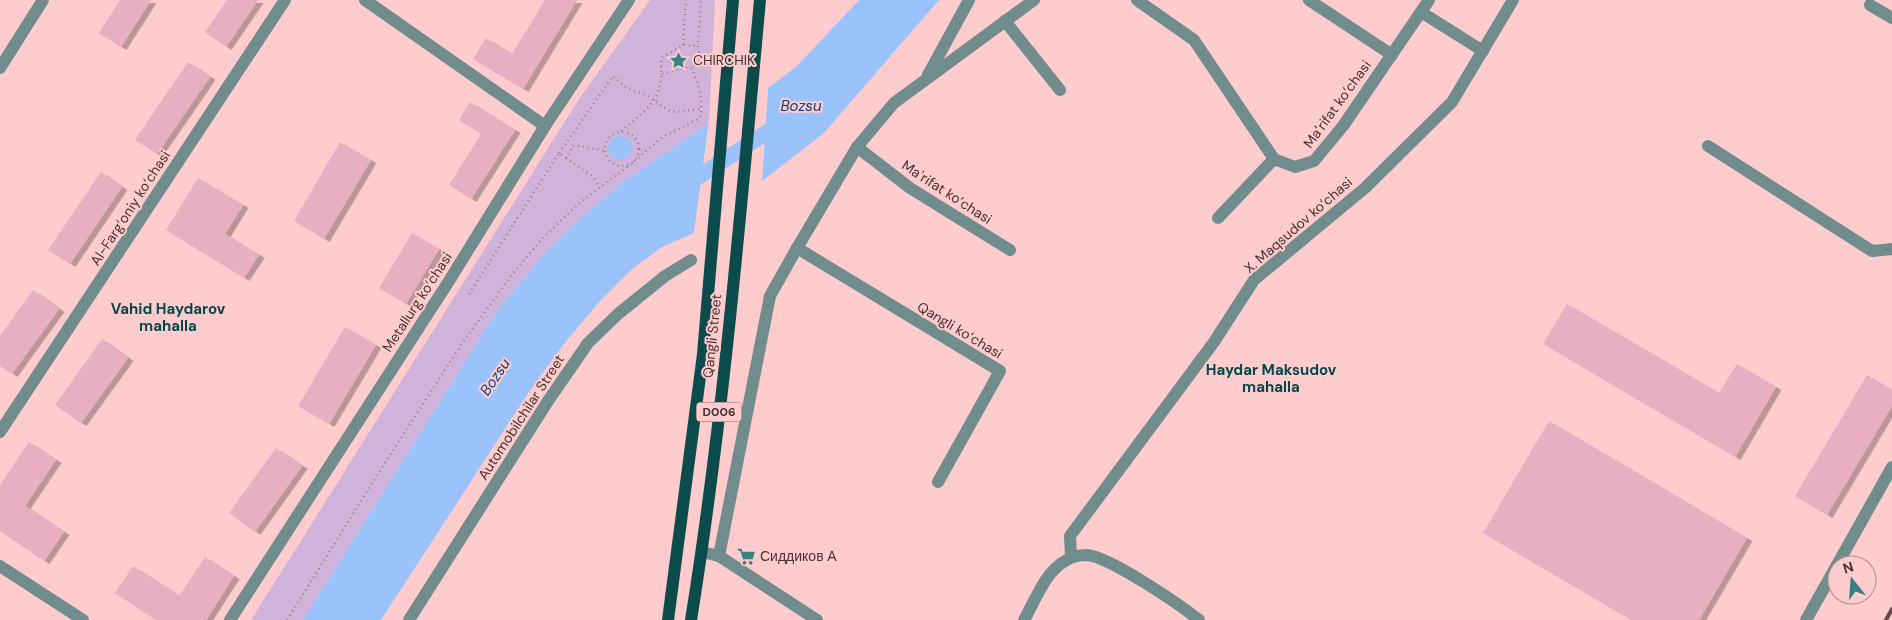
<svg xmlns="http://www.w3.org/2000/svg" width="1892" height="620" font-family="'DM Sans',sans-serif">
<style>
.green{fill:#d0b3da}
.water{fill:#9ac2fb}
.pier{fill:#fecccd}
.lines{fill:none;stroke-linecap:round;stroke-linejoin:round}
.canal{stroke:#9ac2fb;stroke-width:16}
.building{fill:#e8afc2;filter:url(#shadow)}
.path{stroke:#a27d7e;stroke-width:2.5;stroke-dasharray:1 4;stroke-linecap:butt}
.minor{stroke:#708c8c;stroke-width:12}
.major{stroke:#0c4b4c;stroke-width:12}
.rail{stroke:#664a4b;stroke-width:4}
.labels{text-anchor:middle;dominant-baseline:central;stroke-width:4;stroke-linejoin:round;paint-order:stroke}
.shield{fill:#fecccd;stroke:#7f6060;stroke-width:1}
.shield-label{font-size:12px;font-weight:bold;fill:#493132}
.poi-label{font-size:14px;fill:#493132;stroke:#fecccd;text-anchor:start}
.street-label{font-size:14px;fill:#493132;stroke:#fecccd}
.water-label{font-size:15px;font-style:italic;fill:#093e7f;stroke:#fecccd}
.neighbourhood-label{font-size:15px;font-weight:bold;fill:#034748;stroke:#fecccd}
</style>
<defs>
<filter id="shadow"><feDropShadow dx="5.5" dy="3" stdDeviation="0" flood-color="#0004"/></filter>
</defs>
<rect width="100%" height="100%" fill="#fecccd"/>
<polygon class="green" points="650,0 715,0 709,123 620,184 580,219 544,254 497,311 303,620 251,620 579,99"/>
<g class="water">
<polygon points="859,0 939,0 823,134 762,181 768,88 796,67"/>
<polygon points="709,123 694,233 662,247 631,270 600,301 563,345 529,392 381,620 303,620 497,311 544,254 580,219 620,184"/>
<circle cx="620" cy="148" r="12"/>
</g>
<g class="pier">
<polygon points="768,85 762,181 760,183 765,88"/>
<polygon points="709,120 711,123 697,231 694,233"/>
</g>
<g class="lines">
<polyline class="canal" points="684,186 783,122"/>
</g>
<g class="building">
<polygon points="120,0 151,0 121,47 99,33"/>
<polygon points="227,0 258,0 226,47 205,32"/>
<polygon points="545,0 577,0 523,89 473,59 486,38 512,54"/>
<polygon points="188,62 210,77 157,154 135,140"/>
<polygon points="470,102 515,130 471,199 449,185 481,134 459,120"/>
<polygon points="340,142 371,160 324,239 294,221"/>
<polygon points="101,172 122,187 70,264 48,250"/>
<polygon points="198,178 243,205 225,234 259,255 244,278 166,230"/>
<polygon points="412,233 439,249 406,304 379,288"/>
<polygon points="33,290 59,309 12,374 0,366 0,336"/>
<polygon points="1567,304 1719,393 1737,364 1776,387 1735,457 1543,344"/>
<polygon points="345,327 376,345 329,424 298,406"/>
<polygon points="102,339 128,358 81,423 55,405"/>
<polygon points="1867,375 1892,390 1892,406 1827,515 1795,496"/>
<polygon points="1549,421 1747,538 1699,620 1631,620 1483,533"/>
<polygon points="29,442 56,460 25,506 64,532 44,561 0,531 0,485"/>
<polygon points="276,448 302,466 255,532 229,513"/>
<polygon points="205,557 234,576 206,620 156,620 115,593 133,566 179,596"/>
</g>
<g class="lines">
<g class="path">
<polyline points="683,45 686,0"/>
<polyline points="662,74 691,66"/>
<path d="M621 131C651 106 664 100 661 58L683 45 698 46"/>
<circle cx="622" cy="149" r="17"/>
<polyline points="559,153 613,76 627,88 646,95 670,111 680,112 702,108"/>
<polyline points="566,158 593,177 600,187"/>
<polyline points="469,294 559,153 566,158 574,145 605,151"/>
<path d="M287 620 381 469 465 339 515 271 541 240 579 203 631 164 661 138 700 118C704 99 698 83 691 66L701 64 698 46 701 0"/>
</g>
<g class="minor">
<polyline points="365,0 545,126"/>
<polyline points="1137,0 1194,40 1274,159 1295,167 1314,161 1343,126 1429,0"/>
<polyline points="1309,0 1392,55"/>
<polyline points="1870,5 1892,18"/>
<polyline points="1421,12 1483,51"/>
<polyline points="1005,21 1060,90"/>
<polyline points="0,68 43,0"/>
<polyline points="928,75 969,0"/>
<polyline points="1708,146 1872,251 1892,249"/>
<polyline points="857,147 910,188 1010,250"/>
<polyline points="1218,218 1274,159"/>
<polyline points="797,248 1000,371 938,482"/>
<polyline points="0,432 285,0"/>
<polyline points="702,552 719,556 817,620"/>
<polyline points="719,556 770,296 797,248 857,147 894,103 1034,0"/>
<polyline points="1071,557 1070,536 1214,342 1254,280 1365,188 1452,102 1513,0"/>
<polyline points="1837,565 1892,467"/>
<polyline points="0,566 83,620"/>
<polyline points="230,620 449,281 545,126 629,0"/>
<polyline points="409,620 548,401 588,343 618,314 665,276 691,260"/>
<path d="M1024 620C1035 601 1045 572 1065 561 1071 557 1079 555 1087 555 1110 557 1179 604 1199 620"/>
<polyline points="1806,620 1837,565"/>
</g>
<g class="major">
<polyline points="668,620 703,354 733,0"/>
<path d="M691 620C724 415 741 207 760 0"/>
</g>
<polyline class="rail" points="1886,620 1892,609"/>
</g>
<defs>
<symbol id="sight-bare" viewBox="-9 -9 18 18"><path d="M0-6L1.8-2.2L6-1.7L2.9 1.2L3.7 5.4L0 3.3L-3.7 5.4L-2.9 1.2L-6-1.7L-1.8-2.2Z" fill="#388182" stroke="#fecccd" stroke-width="2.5" paint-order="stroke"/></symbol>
<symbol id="supermarket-bare" viewBox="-9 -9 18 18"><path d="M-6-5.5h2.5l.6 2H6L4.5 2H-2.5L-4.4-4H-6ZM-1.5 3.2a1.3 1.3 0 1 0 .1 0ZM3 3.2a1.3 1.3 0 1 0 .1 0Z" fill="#388182" stroke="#fecccd" stroke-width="2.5" paint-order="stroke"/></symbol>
</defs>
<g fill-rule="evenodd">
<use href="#sight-bare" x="666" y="48" width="25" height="25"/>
<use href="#supermarket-bare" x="734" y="544" width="25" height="25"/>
</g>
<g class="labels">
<rect class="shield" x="696.5" y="402.5" width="45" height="19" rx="4"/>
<g class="shield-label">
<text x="719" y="412">D006</text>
</g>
<g class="poi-label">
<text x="693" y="60">CHIRCHIK</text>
<text x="760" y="556">Сиддиков А</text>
</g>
<g class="street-label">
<text transform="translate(1337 104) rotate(-54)">Maʼrifat ko‘chasi</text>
<text transform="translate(947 192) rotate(33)">Maʼrifat ko‘chasi</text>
<text transform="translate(130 208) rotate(-57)">Al-Farg‘oniy ko‘chasi</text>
<text transform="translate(1298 225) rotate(-41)">X. Maqsudov ko‘chasi</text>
<text transform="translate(417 302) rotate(-57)">Metallurg ko‘chasi</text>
<text transform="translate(960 330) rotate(31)">Qangli ko‘chasi</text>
<text transform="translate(712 336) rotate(-84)">Qangli Street</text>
<text transform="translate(521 417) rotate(-57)">Automobilchilar Street</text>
</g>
<g class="water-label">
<text x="801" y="106">Bozsu</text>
<text transform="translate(495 377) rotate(-56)">Bozsu</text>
</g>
<g class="neighbourhood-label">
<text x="168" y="309">Vahid Haydarov<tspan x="168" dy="17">mahalla</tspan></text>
<text x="1271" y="370">Haydar Maksudov<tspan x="1271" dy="17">mahalla</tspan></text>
</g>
</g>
<g transform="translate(1852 580) rotate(343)"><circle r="24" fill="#fecccd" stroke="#b68e8f"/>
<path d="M0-4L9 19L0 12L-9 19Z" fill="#388182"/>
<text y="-8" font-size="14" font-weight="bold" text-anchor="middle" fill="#493132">N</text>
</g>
</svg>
